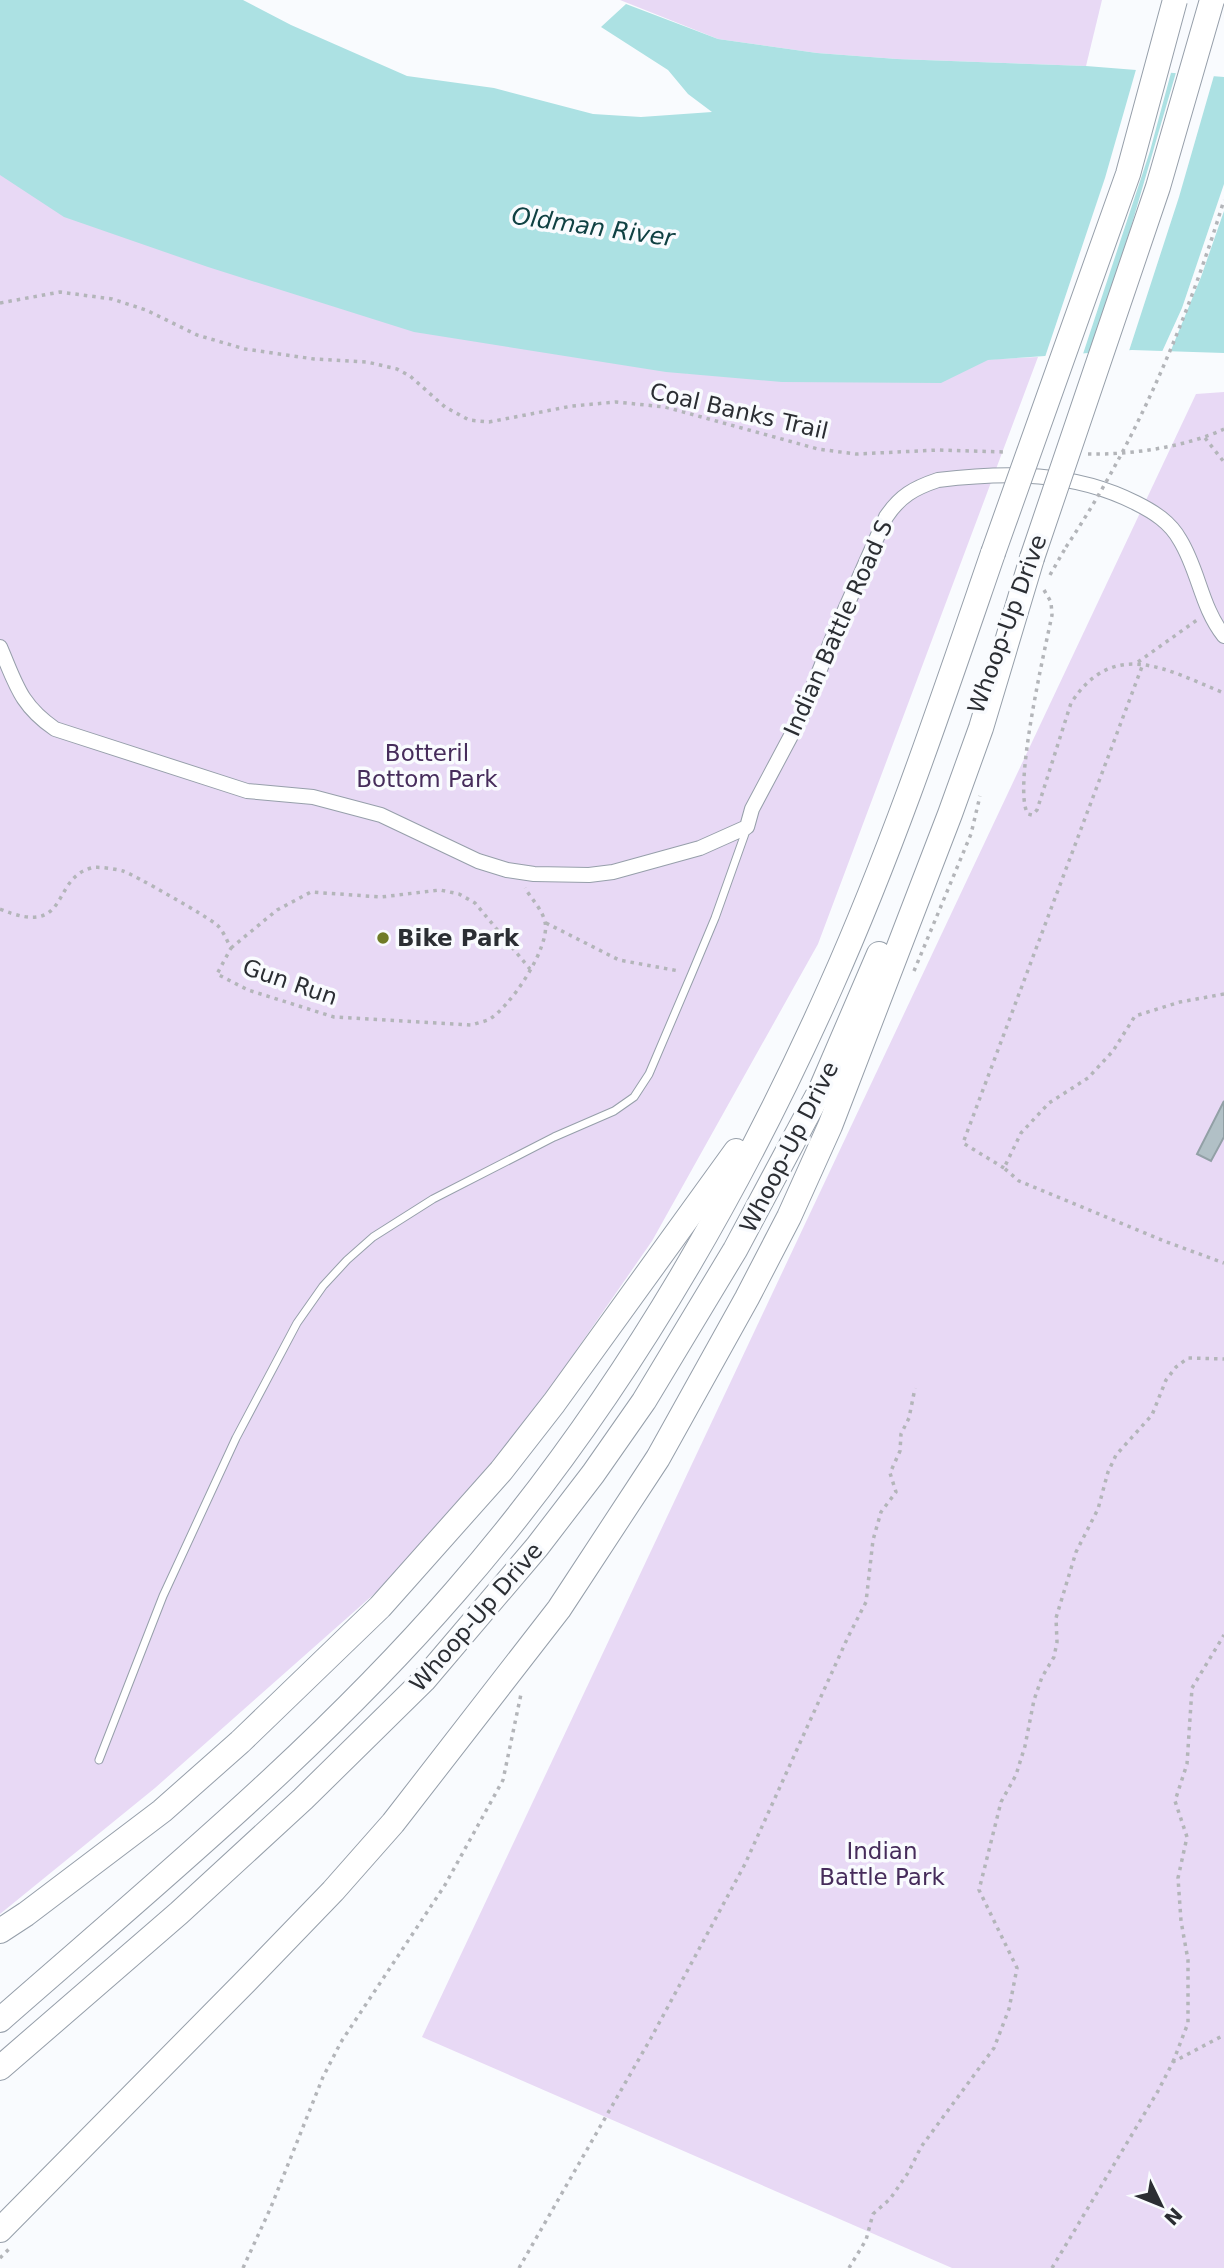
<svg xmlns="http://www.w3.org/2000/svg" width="1224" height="2268" font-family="'DejaVu Sans',sans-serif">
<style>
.green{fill:#e8d9f5}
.water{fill:#ace1e3}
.pier{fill:#f9fbfe}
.building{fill:#b1c0c6;stroke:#92a0a6;stroke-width:2}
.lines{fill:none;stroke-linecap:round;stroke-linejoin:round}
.service-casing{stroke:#969faa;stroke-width:9}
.minor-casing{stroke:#969faa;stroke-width:16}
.motorway-casing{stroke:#969faa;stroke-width:26}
.path{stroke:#b3b5b9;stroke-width:3.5;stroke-dasharray:3.5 5;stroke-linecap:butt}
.service{stroke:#fff;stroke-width:7}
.minor{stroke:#fff;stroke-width:14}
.motorway{stroke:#fff;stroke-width:24}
.motorway-bridge-casing{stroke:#969faa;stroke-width:26;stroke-linecap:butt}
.path-bridge{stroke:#b3b5b9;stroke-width:3.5;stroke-dasharray:3.5 5;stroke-linecap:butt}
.motorway-bridge{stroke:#fff;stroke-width:24}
.poi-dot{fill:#707b27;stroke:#f9fbfe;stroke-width:2.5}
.labels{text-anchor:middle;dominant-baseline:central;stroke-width:7;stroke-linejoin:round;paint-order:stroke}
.street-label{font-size:23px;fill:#2b2e33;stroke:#f9fbfe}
.park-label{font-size:23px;fill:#462c5b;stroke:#f9fbfe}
.poi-label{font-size:23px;font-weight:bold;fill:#2b2e33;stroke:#f9fbfe;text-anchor:start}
.water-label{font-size:24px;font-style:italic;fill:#104143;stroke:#f9fbfe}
</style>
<rect width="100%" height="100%" fill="#f9fbfe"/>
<g class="green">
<polygon points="620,0 1102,0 1086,66 897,59 817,53 718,39"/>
<polygon points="0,170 689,374 1038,357 818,944 652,1241 460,1518 155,1788 0,1914"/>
<polygon points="1224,392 1224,2268 952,2268 422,2037 1196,394"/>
</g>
<polygon class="water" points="0,0 243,0 291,25 407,76 494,88 593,114 641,117 712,112 688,94 668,70 601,27 626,4 718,39 817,53 897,59 1086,66 1224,77 1224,353 1132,350 988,360 941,383 782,382 666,372 414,332 208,267 64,217 0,175"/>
<g class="pier">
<polygon points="1137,66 1172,69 1150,151 1082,357 1044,360 1105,178"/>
<polygon points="1177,69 1215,72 1179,197 1128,354 1088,357 1131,227"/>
<polygon points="1224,184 1224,211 1201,277 1169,355 1161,354 1182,308"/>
</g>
<polygon class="building" points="1224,1101 1224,1137 1211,1161 1197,1154"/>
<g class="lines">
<defs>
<polyline id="service" points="99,1760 163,1596 236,1438 297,1323 323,1286 347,1260 373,1237 433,1199 554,1137 614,1111 634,1097 649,1074 692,973 715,918 747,828"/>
<path id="minor" d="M0 647C16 684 20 705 55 729L247 791 313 797 381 815 478 861 507 870 534 874 589 875 613 872 700 848 747 827 752 809 802 715 832 639 886 517C900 496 914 488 938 480 1006 472 1073 471 1136 503 1154 512 1170 522 1180 540 1199 571 1201 607 1224 636"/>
<g id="motorway">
<polyline points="0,1931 26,1914 162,1811 240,1742 380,1607 501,1471 554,1403 736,1151"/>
<path d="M0 2020C156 1883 318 1750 455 1592 612 1412 734 1204 831 986 894 845 943 698 993 553"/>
<polyline points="0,2068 179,1913 303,1799 424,1680 537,1547 593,1474 644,1401 735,1250 821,1089 879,954"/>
<polyline points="0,2230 246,1981 333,1891 393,1823 559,1609 658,1458 747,1298 789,1217 830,1126 950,814 981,728 1032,558"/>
</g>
</defs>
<use href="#service" class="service-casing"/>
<use href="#minor" class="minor-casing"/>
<use href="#motorway" class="motorway-casing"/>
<g class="path">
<polyline points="0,303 60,292 112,299 146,310 197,335 245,349 314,359 367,362 397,369 410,376 445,407 469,420 489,422 572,406 616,402 665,407 818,449 856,454 938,450 1007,452"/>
<polyline points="1205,438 1224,462"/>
<path d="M1088 454C1130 455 1186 447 1224 429"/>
<polyline points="1050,575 1066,547"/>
<path d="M1044 590 1051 602 1052 615C1045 649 1012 790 1028 814L1032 815 1037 810 1071 703C1114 637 1167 670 1224 693"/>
<polyline points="1138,662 1197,620"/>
<path d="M0 909C71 939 50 879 91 868 98 866 115 869 123 871 131 873 210 918 217 925 223 930 227 941 231 948L217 974 248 990 334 1017 472 1025C477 1023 483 1022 488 1020 509 1009 551 947 545 922 543 911 531 898 525 888"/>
<polyline points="546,923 619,960 679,971"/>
<polyline points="231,948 277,910 311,892 381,897 440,890 459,894 475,903 530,969"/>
<polyline points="914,971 971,834 980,796"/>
<polyline points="1224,994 1180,1002 1135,1016 1113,1051 1088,1078 1049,1103 1021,1133 1004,1168 1019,1181 1164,1241 1224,1263"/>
<polyline points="1004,1168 963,1143 1143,664"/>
<polyline points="1173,2062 1188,2023 1188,1960 1181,1921 1178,1878 1187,1837 1175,1801 1187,1764 1192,1688 1224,1635"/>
<polyline points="0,2258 10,2248"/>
<polyline points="243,2268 271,2207 323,2077 341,2042 445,1885 503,1780 521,1694"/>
<polyline points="519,2268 651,2038 745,1864 848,1637 866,1602 873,1540 881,1512 896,1492 890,1473 900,1451 901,1434 909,1418 915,1388"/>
<polyline points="849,2268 866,2240 873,2214 890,2199 908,2173 921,2147 994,2048 1009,2009 1017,1968 979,1890 1001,1802 1016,1775 1025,1746 1034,1700 1042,1677 1054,1657 1057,1642 1056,1618 1076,1552 1098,1509 1108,1472 1116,1455 1152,1415 1166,1380 1176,1367 1188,1358 1224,1359"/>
<polyline points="1052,2268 1158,2091 1173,2062 1224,2035"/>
</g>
<use href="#service" class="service"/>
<use href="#minor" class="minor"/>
<use href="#motorway" class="motorway"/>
<defs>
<g id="motorway-bridge">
<polyline points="993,553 1128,174 1175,0"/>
<polyline points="1032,558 1158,187 1212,0"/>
</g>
</defs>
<use href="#motorway-bridge" class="motorway-bridge-casing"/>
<path class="path-bridge" d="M1066 547C1137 441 1187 321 1224 200"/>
<use href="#motorway-bridge" class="motorway-bridge"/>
</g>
<circle class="poi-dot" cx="383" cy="938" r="7"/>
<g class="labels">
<g class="street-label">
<text transform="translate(739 411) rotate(13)">Coal Banks Trail</text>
<text transform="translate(1007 624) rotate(-70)">Whoop-Up Drive</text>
<text transform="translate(838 628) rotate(-66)">Indian Battle Road S</text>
<text transform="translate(290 982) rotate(19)">Gun Run</text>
<text transform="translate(789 1147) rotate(-63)">Whoop-Up Drive</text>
<text transform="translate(476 1617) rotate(-49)">Whoop-Up Drive</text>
</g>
<g class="park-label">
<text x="427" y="753">Botteril<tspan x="427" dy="26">Bottom Park</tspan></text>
<text x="882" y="1851">Indian<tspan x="882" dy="26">Battle Park</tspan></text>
</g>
<g class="poi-label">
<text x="397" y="938">Bike Park</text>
</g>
<g class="water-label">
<text transform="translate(593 227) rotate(8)">Oldman River</text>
</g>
</g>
<g transform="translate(1161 2205) rotate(133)" stroke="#f9fbfe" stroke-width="5" paint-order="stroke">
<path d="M0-5L12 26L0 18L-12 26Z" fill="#2b2e33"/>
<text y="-10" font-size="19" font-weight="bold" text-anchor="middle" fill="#2b2e33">N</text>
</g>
</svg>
